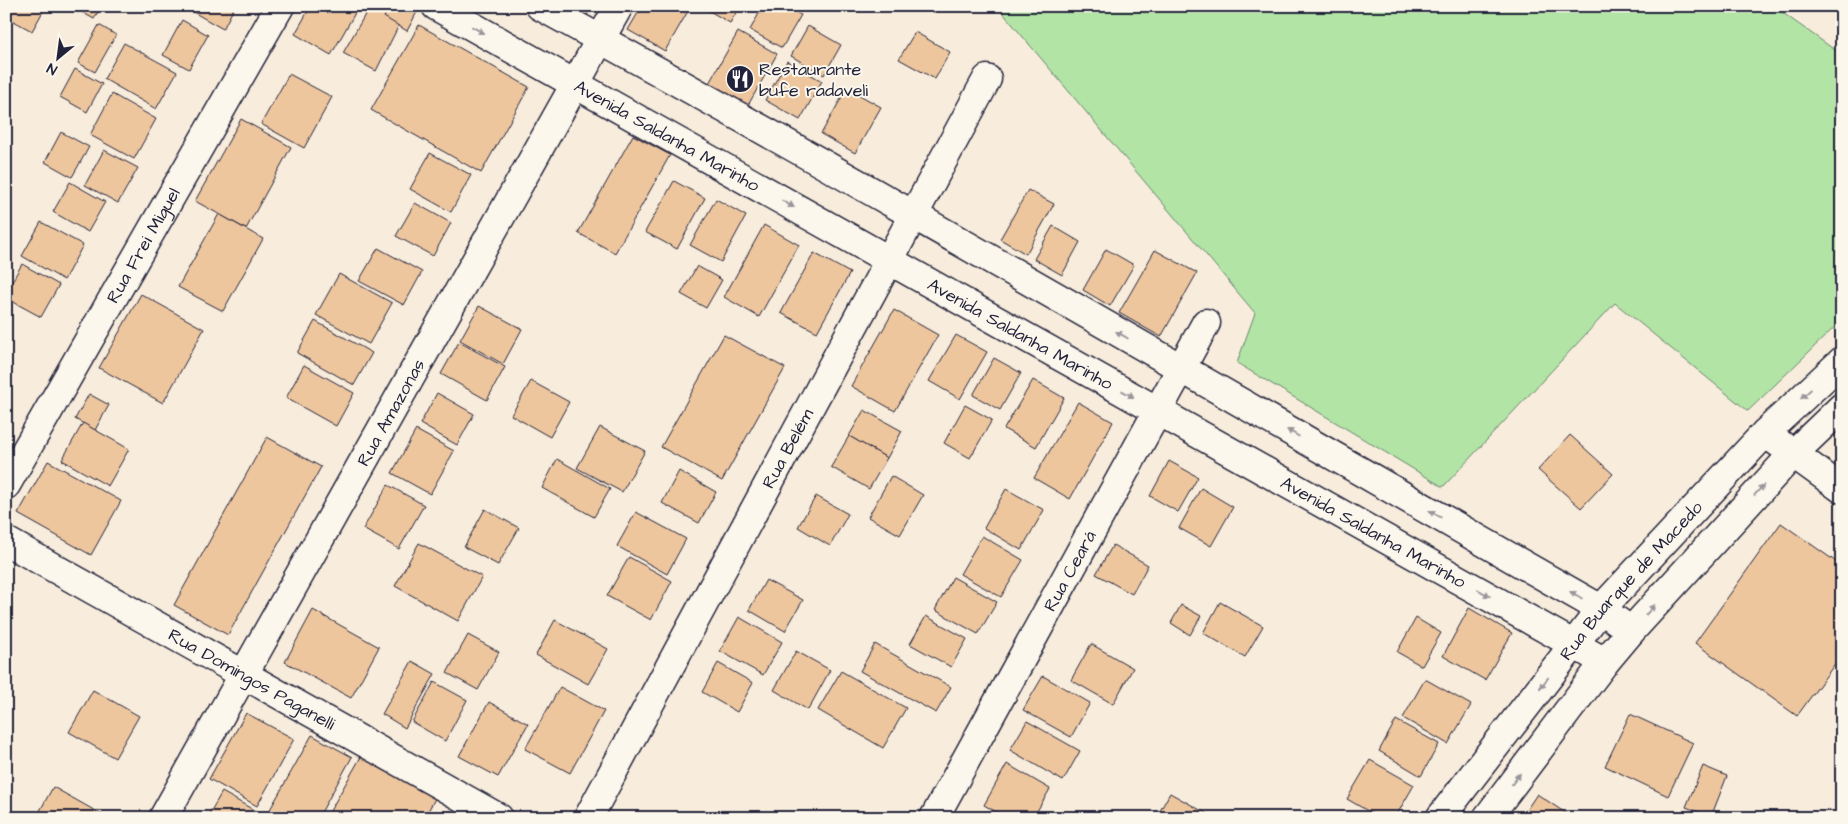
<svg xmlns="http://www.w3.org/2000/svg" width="1848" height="824" font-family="'Architects Daughter',sans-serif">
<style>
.green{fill:#b1e4a5;stroke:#6a8370}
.building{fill:#eec69e;stroke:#22223b}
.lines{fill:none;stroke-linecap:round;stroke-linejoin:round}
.minor-casing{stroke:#22223b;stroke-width:31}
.tertiary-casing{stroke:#22223b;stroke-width:31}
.secondary-casing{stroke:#22223b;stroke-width:31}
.minor{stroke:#fbf7ec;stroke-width:28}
.tertiary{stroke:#fbf7ec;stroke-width:28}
.secondary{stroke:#fbf7ec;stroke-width:28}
.oneway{fill:#99979c}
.labels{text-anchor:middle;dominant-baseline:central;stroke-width:4;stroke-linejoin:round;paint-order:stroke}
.poi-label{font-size:18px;fill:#22223b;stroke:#fbf7ec;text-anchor:start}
.street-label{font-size:18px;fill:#22223b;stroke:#fbf7ec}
</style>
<rect width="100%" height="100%" fill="#f8eddc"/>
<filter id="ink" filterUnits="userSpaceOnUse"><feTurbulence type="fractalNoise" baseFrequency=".02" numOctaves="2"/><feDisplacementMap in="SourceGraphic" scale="10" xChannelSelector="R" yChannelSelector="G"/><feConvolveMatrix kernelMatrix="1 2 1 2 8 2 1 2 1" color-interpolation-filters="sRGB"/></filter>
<g filter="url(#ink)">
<polygon class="green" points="997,6 1773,6 1842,55 1842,320 1748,411 1615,303 1443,487 1237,363 1255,313"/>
<g class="building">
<polygon points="6,6 46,6 32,31 6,17"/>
<polygon points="80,6 101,6 94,19 78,10"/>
<polygon points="197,6 235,6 223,29 193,12"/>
<polygon points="311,6 359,6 331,55 295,34"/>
<polygon points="370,6 389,6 404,15 376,71 343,53"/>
<polygon points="390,6 410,6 418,10 407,31 384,17"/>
<polygon points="568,6 592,6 586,17"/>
<polygon points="642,6 691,6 665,51 628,30"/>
<polygon points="701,6 740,6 730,23"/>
<polygon points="763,6 785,6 801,15 782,48 750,30"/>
<polygon points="182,20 208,35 189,69 163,55"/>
<polygon points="99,25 116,35 95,72 78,63"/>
<polygon points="419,25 529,87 481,173 371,110"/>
<polygon points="808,26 841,45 824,75 791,56"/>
<polygon points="738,32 777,54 747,107 708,85"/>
<polygon points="915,32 950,52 935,79 899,59"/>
<polygon points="124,43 177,72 156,109 104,79"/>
<polygon points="787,61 822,81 800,120 765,100"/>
<polygon points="75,69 102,84 87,112 60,97"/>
<polygon points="289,74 332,97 304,148 261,124"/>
<polygon points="847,88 881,107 855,153 821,134"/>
<polygon points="112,94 156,119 134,159 90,135"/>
<polygon points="241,119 291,147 246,229 195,201"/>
<polygon points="61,132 89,147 72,177 45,162"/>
<polygon points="633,135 670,155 615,253 578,233"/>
<polygon points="104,150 138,168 118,203 85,185"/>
<polygon points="430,153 471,175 451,212 410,189"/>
<polygon points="674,181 705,198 677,249 645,232"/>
<polygon points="70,182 105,202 88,232 53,212"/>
<polygon points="1028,190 1054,204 1026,254 1000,239"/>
<polygon points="716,199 746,216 721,262 690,245"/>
<polygon points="415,203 451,223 433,256 396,236"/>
<polygon points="219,214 263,239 223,311 178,287"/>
<polygon points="41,222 83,245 64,280 22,256"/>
<polygon points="764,225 799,245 759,317 724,297"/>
<polygon points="1053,226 1080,242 1062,275 1034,259"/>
<polygon points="378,248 422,272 404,305 359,281"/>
<polygon points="1106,249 1134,265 1110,306 1083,290"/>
<polygon points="1155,250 1197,273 1161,337 1119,313"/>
<polygon points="814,253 850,273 817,332 781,313"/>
<polygon points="22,264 59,285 41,317 6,298 6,292"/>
<polygon points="697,266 722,280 706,308 681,294"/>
<polygon points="339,274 392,303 369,344 316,315"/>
<polygon points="141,294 204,329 163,403 99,368"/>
<polygon points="479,306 522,329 503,364 460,340"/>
<polygon points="894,310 938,335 895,411 851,386"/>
<polygon points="315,321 372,353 354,385 297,353"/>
<polygon points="724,335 785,368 722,481 661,447"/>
<polygon points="956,335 987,352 960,399 929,381"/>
<polygon points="459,342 505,367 487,400 441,374"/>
<polygon points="994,358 1021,373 1000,410 973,395"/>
<polygon points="304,365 354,393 336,426 286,398"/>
<polygon points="1033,380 1064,398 1036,447 1004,429"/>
<polygon points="531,381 569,402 550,437 511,415"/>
<polygon points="437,393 474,414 457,445 420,424"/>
<polygon points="89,394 109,405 95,430 75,419"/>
<polygon points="1078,402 1113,422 1070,499 1034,478"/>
<polygon points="965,405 992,420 970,458 944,443"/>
<polygon points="864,410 902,431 887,458 849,436"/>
<polygon points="83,423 129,449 108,486 62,460"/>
<polygon points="600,427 645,451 622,492 577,468"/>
<polygon points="416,430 454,451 430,494 392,473"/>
<polygon points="1570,435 1613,474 1581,508 1538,470"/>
<polygon points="849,436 887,458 869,489 831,467"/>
<polygon points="267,437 321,467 228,635 174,605"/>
<polygon points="557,459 610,489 594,517 542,488"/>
<polygon points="48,461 121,501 91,555 18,514"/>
<polygon points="1169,461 1198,477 1178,512 1150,496"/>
<polygon points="679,471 716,492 699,523 662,503"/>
<polygon points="891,476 923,495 900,535 868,517"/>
<polygon points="388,485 424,505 399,549 363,529"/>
<polygon points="1201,488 1233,507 1211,546 1179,528"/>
<polygon points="1006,489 1044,510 1021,550 984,528"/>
<polygon points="816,496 848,514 830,546 798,527"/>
<polygon points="485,509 519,528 498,565 464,547"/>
<polygon points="636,512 686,539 667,574 617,546"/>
<polygon points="1781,523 1842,566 1842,654 1797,716 1695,643"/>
<polygon points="982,536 1023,560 1001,597 960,574"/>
<polygon points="419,543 482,577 458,621 395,586"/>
<polygon points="1113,545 1148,565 1132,594 1096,574"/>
<polygon points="629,557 672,581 651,620 607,596"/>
<polygon points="953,577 997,602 978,634 935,610"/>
<polygon points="766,580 803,600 785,631 749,610"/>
<polygon points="1220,602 1263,626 1245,657 1203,633"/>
<polygon points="1181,605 1201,616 1190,635 1171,623"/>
<polygon points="1469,608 1512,633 1485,680 1443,656"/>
<polygon points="313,610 379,647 351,698 285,662"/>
<polygon points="926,616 967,639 951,667 910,644"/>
<polygon points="739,617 782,642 763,675 720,651"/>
<polygon points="1416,618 1441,633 1422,666 1397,652"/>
<polygon points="555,620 608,649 588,684 536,655"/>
<polygon points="468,635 499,652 478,690 447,673"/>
<polygon points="875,644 951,687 936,713 860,671"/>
<polygon points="1091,644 1133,668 1113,704 1071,680"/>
<polygon points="796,651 830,670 808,710 774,690"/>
<polygon points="412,661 435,674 405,728 382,714"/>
<polygon points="718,663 753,683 737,712 702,692"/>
<polygon points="841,671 906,708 883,748 818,710"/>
<polygon points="1043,676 1090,703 1071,737 1023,710"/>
<polygon points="1425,679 1471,705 1448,744 1403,718"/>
<polygon points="434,682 467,700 445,741 412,722"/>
<polygon points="560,687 604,711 570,773 525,749"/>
<polygon points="93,690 139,716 115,758 69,732"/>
<polygon points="489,702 528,724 498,777 459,756"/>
<polygon points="246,713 294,739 257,806 209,779"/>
<polygon points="1630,714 1693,743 1668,796 1605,766"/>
<polygon points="1396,720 1439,744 1421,776 1379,751"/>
<polygon points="1027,721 1080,751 1063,781 1010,750"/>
<polygon points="312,735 352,757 318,818 276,818 268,813"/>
<polygon points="362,755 436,797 424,818 326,818"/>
<polygon points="1370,760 1414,785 1395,818 1380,818 1347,799"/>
<polygon points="1007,764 1050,789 1033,818 1007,818 984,805"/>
<polygon points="1703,766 1727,776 1711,817 1686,807"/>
<polygon points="53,787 108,818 36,818"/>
<polygon points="222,792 259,813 256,818 211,818 208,816"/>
<polygon points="1170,793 1211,816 1210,818 1156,818"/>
<polygon points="1537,794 1573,818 1521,818"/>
<polygon points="984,811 995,818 981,818"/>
</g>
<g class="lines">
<defs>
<g id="minor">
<polyline points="1765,433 1842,489"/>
<path id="s1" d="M6 485 280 6"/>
<path id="s2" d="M163 818 619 6"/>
<path id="s3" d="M588 818 987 79"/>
<path id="s4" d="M934 818 1206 323"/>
</g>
<g id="tertiary">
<path id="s5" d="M436 6 1605 662"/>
<path d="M540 6C897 202 1248 408 1601 609L1631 631"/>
<path id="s6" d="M6 541 499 818"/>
</g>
<g id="secondary">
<path id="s7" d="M1440 818 1601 609 1765 433 1842 361"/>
<polyline points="1487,818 1605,662 1631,631 1793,454 1842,407"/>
</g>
</defs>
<use href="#minor" class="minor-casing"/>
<use href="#tertiary" class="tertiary-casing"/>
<use href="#secondary" class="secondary-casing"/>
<use href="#minor" class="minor"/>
<use href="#tertiary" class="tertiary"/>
<use href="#secondary" class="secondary"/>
</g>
<defs><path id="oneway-solid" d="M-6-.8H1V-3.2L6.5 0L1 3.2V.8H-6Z" transform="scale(1.25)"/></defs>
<g class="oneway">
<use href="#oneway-solid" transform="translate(478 30) rotate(29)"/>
<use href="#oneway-solid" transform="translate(788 204) rotate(29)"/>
<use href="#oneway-solid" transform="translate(1122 335) rotate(-150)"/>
<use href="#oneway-solid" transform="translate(1128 394) rotate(29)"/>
<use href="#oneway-solid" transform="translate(1806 394) rotate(137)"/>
<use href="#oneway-solid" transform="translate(1293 433) rotate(-150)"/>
<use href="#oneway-solid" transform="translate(1759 490) rotate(-48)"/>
<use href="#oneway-solid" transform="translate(1435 514) rotate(-150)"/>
<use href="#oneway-solid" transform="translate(1484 593) rotate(29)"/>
<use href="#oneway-solid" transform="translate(1576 595) rotate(-150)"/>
<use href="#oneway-solid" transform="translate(1650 610) rotate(-48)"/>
<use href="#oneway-solid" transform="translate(1544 683) rotate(128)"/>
<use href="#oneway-solid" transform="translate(1516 779) rotate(-53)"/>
</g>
</g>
<defs>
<symbol id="restaurant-disc" viewBox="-11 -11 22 22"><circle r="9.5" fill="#22223b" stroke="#fbf7ec"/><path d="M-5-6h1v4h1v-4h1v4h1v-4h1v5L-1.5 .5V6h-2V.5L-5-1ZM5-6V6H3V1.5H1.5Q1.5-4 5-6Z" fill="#fff"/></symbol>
</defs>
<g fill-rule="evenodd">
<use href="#restaurant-disc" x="724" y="63" width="32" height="32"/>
</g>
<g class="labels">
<g class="poi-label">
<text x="759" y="69">Restaurante<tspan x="759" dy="21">bufe radaveli</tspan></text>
</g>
<g class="street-label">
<text stroke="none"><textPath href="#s5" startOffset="265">Avenida Saldanha Marinho</textPath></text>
<text stroke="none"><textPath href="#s1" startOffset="276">Rua Frei Miguel</textPath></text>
<text stroke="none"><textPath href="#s5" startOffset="670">Avenida Saldanha Marinho</textPath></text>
<text stroke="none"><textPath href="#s2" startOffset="465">Rua Amazonas</textPath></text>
<text stroke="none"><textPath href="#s3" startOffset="420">Rua Belém</textPath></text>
<text stroke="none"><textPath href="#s5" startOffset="1075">Avenida Saldanha Marinho</textPath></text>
<text stroke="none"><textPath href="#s4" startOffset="282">Rua Ceará</textPath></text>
<text stroke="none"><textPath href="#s7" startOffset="305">Rua Buarque de Macedo</textPath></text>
<text stroke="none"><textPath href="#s6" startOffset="282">Rua Domingos Paganelli</textPath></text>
</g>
</g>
<rect width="1848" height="824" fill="none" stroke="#fbf7ec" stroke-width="25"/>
<rect x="12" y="12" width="1823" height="799" fill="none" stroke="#22223b" stroke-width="2" filter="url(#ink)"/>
<g transform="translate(58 58) rotate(209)" stroke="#fbf7ec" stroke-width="4" paint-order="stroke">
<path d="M0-4L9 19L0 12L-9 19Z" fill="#22223b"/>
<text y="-8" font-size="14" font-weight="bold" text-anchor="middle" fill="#22223b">N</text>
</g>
</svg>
